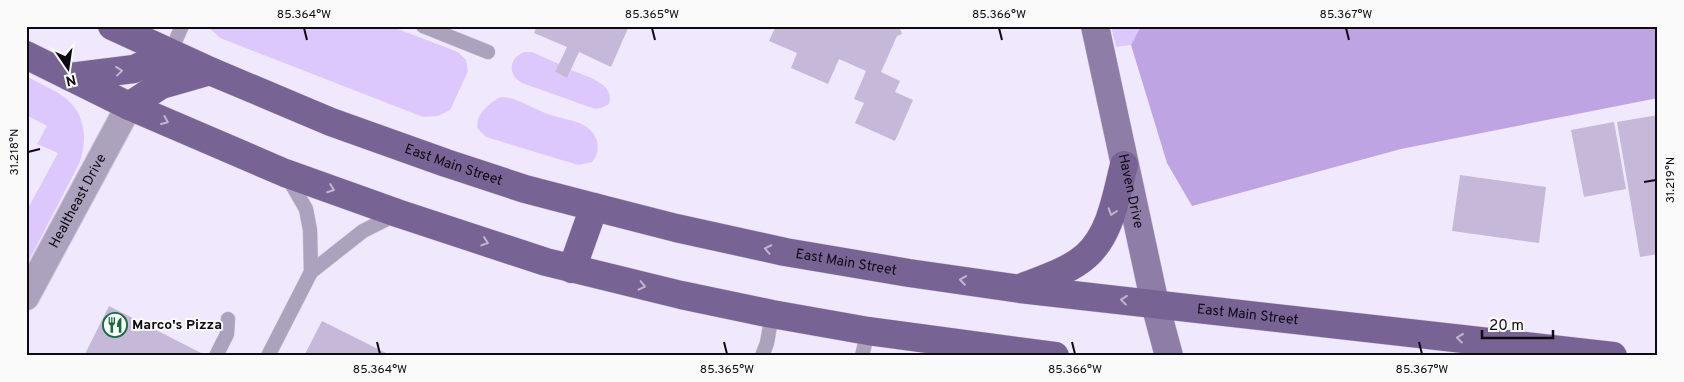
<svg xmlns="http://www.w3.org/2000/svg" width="1684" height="382" font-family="Overpass,sans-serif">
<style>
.green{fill:#ddc8fd}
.forest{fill:#bfa4e4}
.building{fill:#c5b8d9}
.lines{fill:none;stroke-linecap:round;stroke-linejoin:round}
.lane-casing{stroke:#ccc5d8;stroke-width:15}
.street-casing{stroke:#ccc5d8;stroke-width:28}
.secondary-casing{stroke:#ccc5d8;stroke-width:29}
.primary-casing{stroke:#ccc5d8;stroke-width:29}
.lane{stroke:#ada2be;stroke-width:14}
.street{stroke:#ada2be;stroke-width:26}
.secondary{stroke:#8e7da7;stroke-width:28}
.primary{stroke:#786395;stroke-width:28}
.oneway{stroke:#c0b6cd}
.ticks{fill:none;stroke:#0e0a14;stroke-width:2}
.labels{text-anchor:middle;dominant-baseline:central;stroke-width:4;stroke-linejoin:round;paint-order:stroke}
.street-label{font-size:14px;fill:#0e0a14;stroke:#fafafa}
.poi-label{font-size:14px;font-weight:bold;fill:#0e0a14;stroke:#fafafa;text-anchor:start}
.neatline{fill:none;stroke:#0e0a14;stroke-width:2}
.ticks-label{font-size:12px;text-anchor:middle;fill:#0e0a14}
</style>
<rect width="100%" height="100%" fill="#f0e9fd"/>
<g class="green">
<polygon points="207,26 390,26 458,52 466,60 468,71 452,106 450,110 438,116 423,117 220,38"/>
<polygon points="1111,26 1141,26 1131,45 1116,47"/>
<path d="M524 52H532L559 64 555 72 567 78 571 70C585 76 616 83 609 104L601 108 595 109 522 83C508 75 508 59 524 52Z"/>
<path d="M26 76C38 83 53 89 64 97 86 113 88 141 79 164L26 266V212L58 153 37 144 47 126 26 115Z"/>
<path d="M501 97C517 97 533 109 548 114 566 121 591 120 597 141 599 150 597 156 592 162L578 165 486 137 477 128C478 125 477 122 478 120 480 111 493 100 501 97Z"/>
</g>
<polygon class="forest" points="1141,26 1658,26 1658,98 1401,149 1192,206 1167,163 1131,45"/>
<g class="building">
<polygon points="537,26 629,26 611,67 579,52 567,78 555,72 567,47 534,33"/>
<polygon points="776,26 899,26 902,34 897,36 881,72 900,81 895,92 913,100 895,141 855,123 864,103 854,99 866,71 839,59 828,84 791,68 797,53 769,41"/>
<polygon points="1658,115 1658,254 1640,257 1617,122"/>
<polygon points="1614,122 1626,189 1584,197 1571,130"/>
<polygon points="1460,175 1546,187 1539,243 1452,231"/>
<polygon points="109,306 207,356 84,356"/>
<polygon points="322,321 392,356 304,356"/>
</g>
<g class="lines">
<defs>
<g id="lane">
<polyline points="423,26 488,52"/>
<polyline points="170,53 182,26"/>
<polyline points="287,176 306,209 310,230 311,272"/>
<polyline points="216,356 227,334 228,319"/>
<polyline points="268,356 311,272 363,231 397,214"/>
<polyline points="762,356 767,343 772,314"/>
<polyline points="862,356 868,331"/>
</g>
<g id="street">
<path id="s1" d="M26 297 129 106"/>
</g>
<g id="secondary">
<path id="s2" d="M1095 26 1155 304 1169 356"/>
</g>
<g id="primary">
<path id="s3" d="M112 26 210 71 331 122 446 163 525 189 594 207 676 228 785 252 909 273 1020 289 1613 356"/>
<polyline points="26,55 129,106 285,173 397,213 546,262 681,295 772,314 868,331 1055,356"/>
<polyline points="70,77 134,69 170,53"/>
<polyline points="129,106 161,85 210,71"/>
<polyline points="572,269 594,207"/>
<path d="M1023 287C1043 279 1069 271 1086 256 1111 234 1116 196 1124 165"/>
</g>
</defs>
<use href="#lane" class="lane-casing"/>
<use href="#street" class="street-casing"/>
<use href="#secondary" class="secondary-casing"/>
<use href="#primary" class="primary-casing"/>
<use href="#lane" class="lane"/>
<use href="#street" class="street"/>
<use href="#secondary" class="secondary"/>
<use href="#primary" class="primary"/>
</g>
<defs><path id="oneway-chevron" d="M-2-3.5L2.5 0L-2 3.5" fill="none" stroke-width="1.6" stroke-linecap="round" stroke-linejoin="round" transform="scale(1.25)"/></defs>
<g class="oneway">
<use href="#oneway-chevron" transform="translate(119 71) rotate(-7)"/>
<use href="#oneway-chevron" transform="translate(165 121) rotate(23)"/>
<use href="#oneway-chevron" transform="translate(331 189) rotate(20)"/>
<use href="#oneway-chevron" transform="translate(1112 212) rotate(108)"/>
<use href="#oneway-chevron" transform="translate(485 242) rotate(18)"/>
<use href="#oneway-chevron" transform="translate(768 249) rotate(-168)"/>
<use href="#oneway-chevron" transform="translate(963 280) rotate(-172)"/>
<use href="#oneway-chevron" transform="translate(642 286) rotate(13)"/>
<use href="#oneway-chevron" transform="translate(1124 300) rotate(-173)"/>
<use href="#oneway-chevron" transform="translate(1460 338) rotate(-173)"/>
</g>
<path class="ticks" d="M304 28 307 40M652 28 655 40M999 28 1002 40M1346 28 1349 40M28 152 40 149M1644 182 1656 180M377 342 380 354M724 342 727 354M1072 342 1075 354M1419 342 1422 354"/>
<defs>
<symbol id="restaurant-ring" viewBox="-11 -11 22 22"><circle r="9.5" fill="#fafafa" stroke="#186b3c" stroke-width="1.5"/><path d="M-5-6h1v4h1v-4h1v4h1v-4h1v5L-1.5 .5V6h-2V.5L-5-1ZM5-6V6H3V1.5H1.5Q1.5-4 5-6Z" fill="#186b3c"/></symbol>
</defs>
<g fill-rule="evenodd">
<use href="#restaurant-ring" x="101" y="311" width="28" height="28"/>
</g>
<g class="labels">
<g class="street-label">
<text stroke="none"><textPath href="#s3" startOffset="369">East Main Street</textPath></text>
<text stroke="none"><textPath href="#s2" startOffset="169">Haven Drive</textPath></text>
<text stroke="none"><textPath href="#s1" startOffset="109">Healtheast Drive</textPath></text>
<text stroke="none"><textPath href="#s3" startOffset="774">East Main Street</textPath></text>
<text stroke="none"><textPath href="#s3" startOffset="1179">East Main Street</textPath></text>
</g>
<g class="poi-label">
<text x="132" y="325">Marco's Pizza</text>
</g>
</g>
<rect width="1684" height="382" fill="none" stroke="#fafafa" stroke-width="55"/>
<g transform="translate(68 68) rotate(167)" stroke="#fafafa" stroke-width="4" paint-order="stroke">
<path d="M0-4L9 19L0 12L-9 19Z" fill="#0e0a14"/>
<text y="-8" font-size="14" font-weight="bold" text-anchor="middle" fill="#0e0a14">N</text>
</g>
<path d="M1482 330v8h71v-8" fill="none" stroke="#0e0a14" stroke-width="2.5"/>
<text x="1489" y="330" font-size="15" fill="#0e0a14" stroke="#fafafa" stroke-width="4" paint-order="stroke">20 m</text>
<rect x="28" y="28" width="1628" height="326" class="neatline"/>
<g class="ticks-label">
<text x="304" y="18">85.364°W</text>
<text x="652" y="18">85.365°W</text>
<text x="999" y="18">85.366°W</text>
<text x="1346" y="18">85.367°W</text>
<text transform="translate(14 152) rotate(-90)" y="4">31.218°N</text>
<text transform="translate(1670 180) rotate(-90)" y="4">31.219°N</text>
<text x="380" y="373">85.364°W</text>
<text x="727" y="373">85.365°W</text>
<text x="1075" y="373">85.366°W</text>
<text x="1422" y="373">85.367°W</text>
</g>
</svg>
